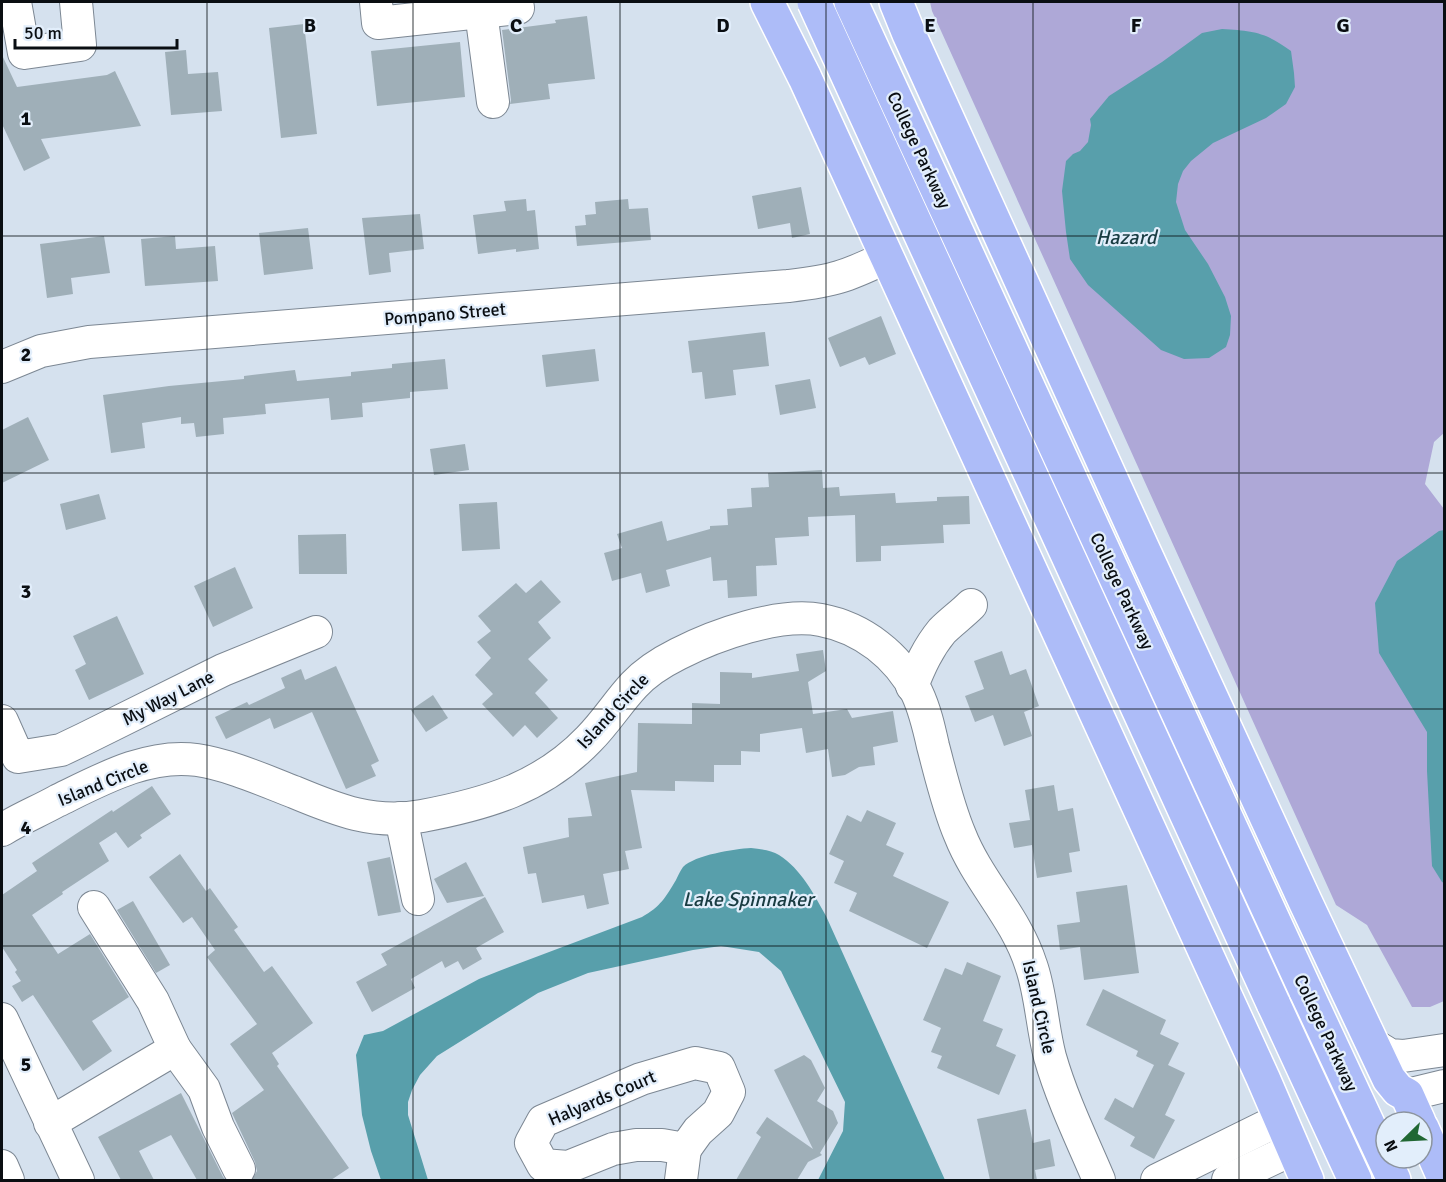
<svg xmlns="http://www.w3.org/2000/svg" width="1446" height="1182" font-family="Signika,sans-serif">
<style>
.grass{fill:#aea8d7}
.water{fill:#589fab}
.building{fill:#9fafb8}
.lines{fill:none;stroke-linecap:round;stroke-linejoin:round}
.minor-casing{stroke:#7c8793;stroke-width:34}
.major-casing{stroke:#fff;stroke-width:36}
.minor{stroke:#fff;stroke-width:32}
.major{stroke:#adbcf8;stroke-width:33}
.major-bridge-casing{stroke:#fff;stroke-width:36;stroke-linecap:butt}
.major-bridge{stroke:#adbcf8;stroke-width:33}
.grid{fill:none;stroke:#0a0e12;stroke-width:1.5;stroke-opacity:0.55}
.labels{text-anchor:middle;dominant-baseline:central;stroke-width:4.5;stroke-linejoin:round;paint-order:stroke}
.street-label{font-size:18px;fill:#0a0e12;stroke:#e2eefb}
.water-label{font-size:20px;font-style:italic;fill:#193c42;stroke:#e2eefb}
.grid-label{font-size:20px;text-anchor:middle;font-weight:bold;fill:#0a0e12;stroke:#e2eefb;stroke-width:4.5;stroke-linejoin:round;paint-order:stroke}
</style>
<rect width="100%" height="100%" fill="#d5e1ee"/>
<polygon class="grass" points="930,2 1444,2 1444,433 1434,442 1425,484 1444,509 1444,1001 1430,1007 1412,1007 1367,925 1336,905 932,11"/>
<g class="water">
<path d="M1222 29C1254 31 1265 32 1291 51L1294 73 1295 87 1286 104 1266 118 1213 143 1191 161 1183 171 1178 184 1176 202 1185 230 1208 264 1225 297 1231 316 1230 335 1226 347 1209 358 1184 359 1161 350 1088 285 1070 259 1066 232 1062 191 1066 161 1073 154 1080 151 1088 142 1091 125 1090 119 1109 96 1162 62 1202 33Z"/>
<polygon points="1444,530 1444,883 1442,882 1432,866 1427,771 1427,732 1379,653 1375,603 1397,561 1439,531"/>
<path d="M751 848C760 849 771 850 779 855 801 869 814 894 826 916L945 1180H818L843 1131 845 1102 781 971 759 952 721 946 693 950 588 973 538 993 437 1056 420 1075 412 1090 408 1102V1115L428 1180H381L371 1151 362 1115 356 1055 364 1035 383 1031 479 979 499 971 642 917C660 907 666 897 676 880 678 876 680 871 683 867 695 855 734 849 751 848Z"/>
</g>
<g class="building">
<polygon points="587,16 595,79 548,84 550,99 510,104 511,100 502,30 556,23 555,20"/>
<polygon points="304,24 317,134 281,138 269,28"/>
<polygon points="460,42 465,97 377,106 371,51"/>
<polygon points="186,50 188,74 218,72 222,111 171,115 165,52"/>
<polygon points="2,55 17,87 107,75 115,71 141,126 41,139 50,158 24,171 2,124"/>
<polygon points="801,187 810,234 792,238 790,223 758,229 752,196"/>
<polygon points="526,199 527,211 535,210 539,249 516,252 516,249 478,254 473,215 506,211 504,201"/>
<polygon points="628,199 629,209 648,208 651,240 577,246 575,226 586,225 585,215 596,214 595,202"/>
<polygon points="420,214 424,249 389,253 391,272 369,275 362,218"/>
<polygon points="308,228 313,269 264,275 259,233"/>
<polygon points="104,236 110,273 71,278 73,294 47,298 40,244"/>
<polygon points="175,236 176,249 215,246 218,281 145,286 141,239"/>
<polygon points="881,316 896,354 869,365 865,357 840,367 828,338"/>
<polygon points="765,332 769,366 733,370 736,395 705,399 702,372 692,373 688,341"/>
<polygon points="595,349 599,381 546,387 542,355"/>
<polygon points="445,359 448,389 410,392 410,398 362,403 363,417 331,420 329,398 265,404 266,414 223,418 224,434 196,437 194,423 181,424 181,417 142,423 145,448 111,453 103,395 169,386 244,379 244,376 295,370 297,381 351,376 351,372 392,368 392,364"/>
<polygon points="810,379 816,408 780,415 775,385"/>
<polygon points="28,417 49,460 2,483 2,430"/>
<polygon points="465,444 469,470 434,475 430,449"/>
<polygon points="822,470 823,488 839,487 840,496 895,493 896,503 937,501 937,497 969,496 970,524 943,525 944,543 881,546 881,561 856,562 855,515 808,517 809,536 775,538 777,565 756,566 757,596 728,598 727,580 713,581 711,557 666,570 670,586 646,593 641,573 612,581 604,553 622,548 617,534 662,521 667,541 710,529 710,526 728,525 727,509 752,507 751,488 769,487 768,473"/>
<polygon points="99,494 106,519 66,530 60,504"/>
<polygon points="497,502 500,549 462,551 459,504"/>
<polygon points="346,534 347,574 299,574 298,535"/>
<polygon points="235,567 253,608 213,627 194,586"/>
<polygon points="541,580 561,602 538,622 551,638 528,659 548,680 535,693 558,718 537,738 525,725 513,737 482,704 493,694 475,675 491,658 477,642 491,631 478,616 516,583 526,593"/>
<polygon points="117,616 144,674 89,700 75,670 86,664 73,636"/>
<polygon points="823,650 826,671 808,682 813,714 847,709 852,718 893,711 898,742 873,747 875,765 859,767 845,775 832,777 828,749 806,753 802,728 760,734 760,752 741,751 741,765 714,765 714,782 675,781 675,791 631,790 642,848 625,851 629,869 603,874 609,904 587,909 584,895 542,903 536,873 528,874 523,847 569,837 568,818 592,816 585,783 637,772 638,723 692,724 692,703 720,704 720,672 752,673 752,678 799,671 796,654"/>
<polygon points="1002,651 1010,675 1026,669 1039,706 1024,712 1032,736 1004,746 993,715 975,722 965,696 984,689 974,661"/>
<polygon points="336,666 379,761 371,765 376,776 346,789 312,712 274,729 270,718 226,739 215,717 247,702 249,705 285,688 281,678 301,669 305,680"/>
<polygon points="433,695 448,718 426,732 411,710"/>
<polygon points="1054,785 1058,811 1073,808 1080,851 1069,853 1072,872 1037,878 1032,845 1014,848 1009,823 1030,820 1025,790"/>
<polygon points="152,786 171,814 140,835 142,838 128,848 116,832 99,843 109,861 62,892 63,894 32,915 58,954 90,934 129,997 92,1021 112,1051 83,1071 33,995 22,1002 12,986 21,981 15,972 17,970 2,947 2,895 37,871 32,863 112,810 113,812"/>
<polygon points="867,810 896,823 886,845 904,853 893,876 949,902 927,948 849,911 857,893 834,883 844,861 829,854 847,815 861,822"/>
<polygon points="180,854 206,891 210,888 238,927 234,930 264,972 272,966 313,1023 272,1053 279,1064 277,1066 349,1168 331,1180 252,1180 257,1171 255,1162 232,1113 264,1090 230,1044 257,1024 207,957 215,950 192,917 183,923 149,877"/>
<polygon points="390,857 401,912 378,916 367,862"/>
<polygon points="466,862 484,896 447,903 434,879"/>
<polygon points="1127,885 1139,973 1084,980 1080,947 1060,950 1057,925 1080,922 1076,892"/>
<polygon points="485,897 504,932 476,948 482,959 463,970 458,961 445,968 442,961 411,979 415,988 372,1012 356,982 387,965 381,954"/>
<polygon points="133,901 170,965 156,973 117,910"/>
<polygon points="967,962 1001,976 983,1021 1003,1029 996,1046 1016,1055 999,1095 937,1068 942,1056 931,1052 941,1028 923,1020 945,968 962,975"/>
<polygon points="1103,989 1166,1020 1160,1034 1179,1043 1168,1065 1185,1073 1165,1115 1175,1120 1154,1159 1130,1146 1135,1137 1104,1119 1115,1098 1133,1108 1154,1065 1136,1056 1138,1051 1086,1025"/>
<polygon points="804,1055 811,1060 825,1088 817,1101 833,1111 838,1123 820,1153 822,1155 808,1162 797,1180 736,1180 761,1137 756,1133 767,1117 813,1149 774,1070"/>
<polygon points="181,1093 223,1177 226,1180 197,1180 171,1135 139,1151 154,1180 121,1180 98,1137"/>
<polygon points="1026,1109 1033,1143 1050,1139 1055,1166 1035,1170 1037,1180 990,1180 977,1119"/>
</g>
<g class="lines">
<defs>
<g id="minor">
<polyline points="15,2 24,53 80,45 76,2"/>
<polyline points="376,2 378,23 518,8 517,2"/>
<polyline points="481,12 493,102"/>
<path d="M2 367 41 351 89 342 788 286C805 284 823 282 839 277 856 272 872 264 887 257"/>
<path d="M912 686C920 666 928 648 942 631 951 622 962 614 971 605"/>
<polyline points="2,721 18,757 61,750 84,739 223,670 316,632"/>
<polyline points="401,818 418,899"/>
<path d="M2 830C19 819 39 811 57 801 100 780 148 753 197 760 230 765 263 780 294 792 337 810 374 825 422 816 486 804 542 788 589 739 606 722 618 702 634 685 646 672 662 662 678 654 715 635 779 612 821 620 863 628 898 656 917 693 925 710 929 728 933 746 941 776 948 807 960 835 978 881 1016 917 1031 965 1041 993 1042 1027 1050 1057 1062 1099 1082 1140 1099 1180"/>
<polyline points="2,1019 78,1180"/>
<polyline points="1372,1044 1390,1055 1403,1056 1444,1050"/>
<polyline points="175,1049 204,1089 218,1127 239,1169"/>
<polygon points="695,1063 719,1068 729,1092 718,1113 698,1131 685,1149 662,1145 636,1145 613,1149 568,1167 543,1165 531,1143 543,1121 641,1079"/>
<polyline points="1407,1095 1444,1086"/>
<polyline points="50,1123 175,1049 153,1001 94,907"/>
<polyline points="2,1166 8,1180"/>
<polyline points="681,1180 685,1149"/>
<polyline points="1157,1180 1281,1119"/>
<polyline points="1228,1180 1293,1149"/>
</g>
<g id="major">
<polyline points="767,2 805,78 887,257 1263,1078 1307,1180"/>
<polyline points="896,2 909,34 1142,547 1305,901 1389,1079 1398,1090 1407,1095 1419,1122"/>
<polyline points="1305,989 1394,1180"/>
<polyline points="1273,1003 1355,1180"/>
<polyline points="1422,1128 1444,1178"/>
</g>
</defs>
<use href="#minor" class="minor-casing"/>
<use href="#major" class="major-casing"/>
<use href="#minor" class="minor"/>
<use href="#major" class="major"/>
<defs>
<g id="major-bridge">
<polyline points="814,2 1273,1003"/>
<polyline points="851,2 1305,989"/>
</g>
</defs>
<use href="#major-bridge" class="major-bridge-casing"/>
<use href="#major-bridge" class="major-bridge"/>
</g>
<path class="grid" d="M207 2V1180M413 2V1180M620 2V1180M826 2V1180M1033 2V1180M1239 2V1180M2 236H1444M2 473H1444M2 709H1444M2 946H1444"/>
<g class="labels">
<g class="street-label">
<text transform="translate(919 150) rotate(65)">College Parkway</text>
<text transform="translate(445 314) rotate(-5)">Pompano Street</text>
<text transform="translate(1122 591) rotate(65)">College Parkway</text>
<text transform="translate(168 698) rotate(-27)">My Way Lane</text>
<text transform="translate(613 711) rotate(-47)">Island Circle</text>
<text transform="translate(103 783) rotate(-22)">Island Circle</text>
<text transform="translate(1039 1007) rotate(77)">Island Circle</text>
<text transform="translate(1326 1033) rotate(65)">College Parkway</text>
<text transform="translate(602 1098) rotate(-23)">Halyards Court</text>
</g>
<g class="water-label">
<text x="1126" y="237">Hazard</text>
<text x="748" y="899">Lake Spinnaker</text>
</g>
</g>
<g class="grid-label">
<text x="310" y="32">B</text>
<text x="516" y="32">C</text>
<text x="723" y="32">D</text>
<text x="930" y="32">E</text>
<text x="1136" y="32">F</text>
<text x="1343" y="32">G</text>
<text x="26" y="125">1</text>
<text x="26" y="361">2</text>
<text x="26" y="598">3</text>
<text x="26" y="834">4</text>
<text x="26" y="1071">5</text>
</g>
<rect width="1446" height="1182" fill="none" stroke="#0a0e12" stroke-width="6"/>
<g transform="translate(1404 1140) rotate(246)"><circle r="28" fill="#e2eefb" stroke="#8c949e" stroke-width="1.5"/>
<path d="M0-4.5L10 22L0 15L-10 22Z" fill="#206733"/>
<text y="-9" font-size="16" font-weight="bold" text-anchor="middle" fill="#0a0e12">N</text>
</g>
<path d="M15 39v9h162v-9" fill="none" stroke="#0a0e12" stroke-width="3"/>
<text x="24" y="39" font-size="18" fill="#0a0e12" stroke="#e2eefb" stroke-width="4.5" paint-order="stroke">50 m</text>
</svg>
